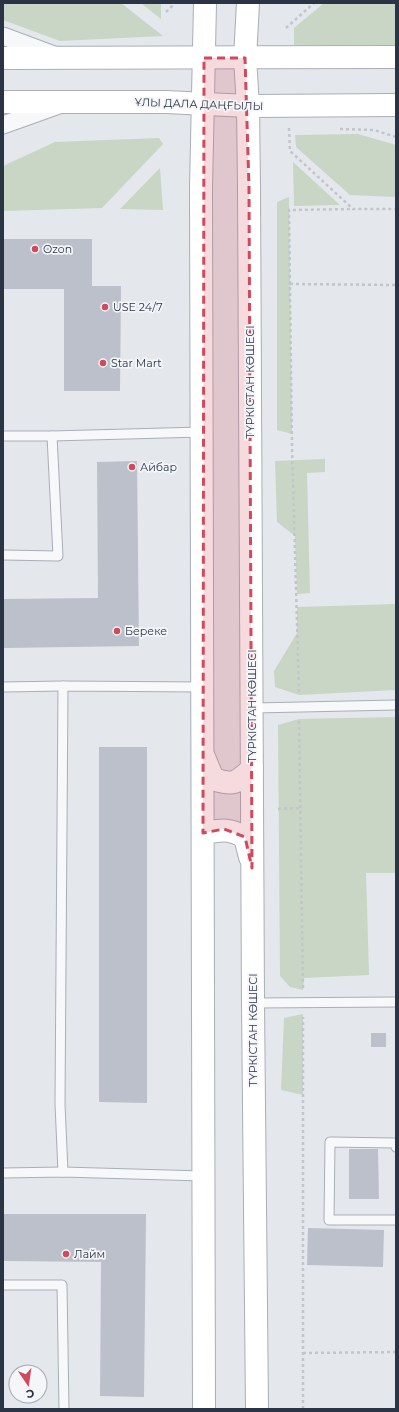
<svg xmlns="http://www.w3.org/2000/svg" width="399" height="1412" font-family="Montserrat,sans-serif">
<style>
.green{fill:#c9d6c5}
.building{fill:#bbc0ca}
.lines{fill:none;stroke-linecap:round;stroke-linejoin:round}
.lane-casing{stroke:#a9aeb7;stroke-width:11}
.street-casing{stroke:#a9aeb7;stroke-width:19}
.secondary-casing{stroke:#a9aeb7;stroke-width:24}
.path{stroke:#c2c5cb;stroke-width:2.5;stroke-dasharray:3 3;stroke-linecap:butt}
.lane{stroke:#f7f8fa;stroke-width:9}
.street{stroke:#f7f8fa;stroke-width:17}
.secondary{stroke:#fff;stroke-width:22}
.marked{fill:#d1495b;fill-opacity:0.2;stroke:#d1495b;stroke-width:3;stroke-dasharray:8 5;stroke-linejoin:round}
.poi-dot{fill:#d1495b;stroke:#f4f6f9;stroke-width:1.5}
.labels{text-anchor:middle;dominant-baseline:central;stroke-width:3.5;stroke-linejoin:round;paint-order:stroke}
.street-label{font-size:11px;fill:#2b3445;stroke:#f4f6f9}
.poi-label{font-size:11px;fill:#2b3445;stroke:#f4f6f9;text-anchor:start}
</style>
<rect width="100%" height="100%" fill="#e4e7ec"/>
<g class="green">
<polygon points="3,3 121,3 163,36 60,41 3,20"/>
<polygon points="141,3 161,3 161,19"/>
<polygon points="324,3 396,3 396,45 294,45 294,28"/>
<polygon points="358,134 396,145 396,197 350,195 296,147 295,135"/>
<polygon points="159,138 163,144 102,208 3,211 3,168 5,165 55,142"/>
<polygon points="293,162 340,205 294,206"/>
<polygon points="160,168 163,210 120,209"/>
<polygon points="289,197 292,434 277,430 277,202"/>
<polygon points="325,459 325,472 307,473 310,593 297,594 295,536 277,522 275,461"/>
<polygon points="396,604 396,690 299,695 275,687 274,671 297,633 297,607"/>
<polygon points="396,717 396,873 366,873 369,975 304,978 303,990 290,987 280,976 278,725 299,719"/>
<polygon points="303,1014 303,1095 281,1090 284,1018"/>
</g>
<g class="building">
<polygon points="3,239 92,239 92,286 121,286 120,391 64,391 64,289 3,289"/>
<polygon points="137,461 139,646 3,648 3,599 98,598 97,462"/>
<polygon points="99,747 147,747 147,1103 99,1102"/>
<rect x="371" y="1033" width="15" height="14"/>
<polygon points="349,1149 378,1149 379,1199 349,1199"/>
<polygon points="3,1214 146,1214 144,1397 100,1396 101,1262 3,1261"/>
<polygon points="308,1228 384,1230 383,1267 307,1265"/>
</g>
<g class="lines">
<defs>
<g id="lane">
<polyline points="3,436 52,436 58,556 3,555"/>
<polyline points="52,436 202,432"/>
<polyline points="3,687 63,686"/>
<polyline points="252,708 396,705"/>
<polyline points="253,1003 396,1002"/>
<polyline points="396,1147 396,1143 330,1142 329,1220 396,1220"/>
<polyline points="63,1172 60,1104 63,686 203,687"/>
<polyline points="3,1173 63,1172 203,1176"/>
<polyline points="3,1285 62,1285 64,1409"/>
</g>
<g id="street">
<polyline points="3,36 54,55"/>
<polyline points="3,125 59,105"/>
</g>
<g id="secondary">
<polyline points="248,3 245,58 248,106 249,187 253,1003 257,1409"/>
<polyline points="3,58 396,57"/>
<polyline points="3,102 166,102 248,106 396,105"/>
<path d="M204 757 213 779C234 786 236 783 252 769"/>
<path d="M203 833C222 830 227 828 245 837L250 857"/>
<polyline points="204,1409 201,188 205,3"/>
</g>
</defs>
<use href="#lane" class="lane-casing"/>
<use href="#street" class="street-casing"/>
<use href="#secondary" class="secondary-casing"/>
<g class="path">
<polyline points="166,12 172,6 172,3"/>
<polyline points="286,28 314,3"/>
<polyline points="289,128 290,151 353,209 396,209"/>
<polyline points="340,129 374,130 396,137"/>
<polyline points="290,284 396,285"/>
<polyline points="299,692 292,448 289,210 353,209"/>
<polyline points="299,721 303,988"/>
<polyline points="278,809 300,808"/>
<polyline points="303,1353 396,1352"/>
<polyline points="303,1409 303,1017"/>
</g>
<use href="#lane" class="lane"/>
<use href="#street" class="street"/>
<use href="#secondary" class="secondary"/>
</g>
<path class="marked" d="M204 58H245L249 187 252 868 245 837 224 829 203 833Z"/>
<g class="poi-dot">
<circle cx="35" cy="249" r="4"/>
<circle cx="105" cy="307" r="4"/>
<circle cx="103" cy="363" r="4"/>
<circle cx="132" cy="467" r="4"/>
<circle cx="117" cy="631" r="4"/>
<circle cx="66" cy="1254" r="4"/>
</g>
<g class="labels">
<g class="street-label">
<text transform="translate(199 104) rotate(2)">ҰЛЫ ДАЛА ДАҢҒЫЛЫ</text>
<text transform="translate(250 382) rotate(-90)">ТҮРКІСТАН КӨШЕСІ</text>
<text transform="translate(252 706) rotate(-90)">ТҮРКІСТАН КӨШЕСІ</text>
<text transform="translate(253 1030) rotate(-90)">ТҮРКІСТАН КӨШЕСІ</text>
</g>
<g class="poi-label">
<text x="43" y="249">Ozon</text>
<text x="113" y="307">USE 24/7</text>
<text x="111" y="363">Star Mart</text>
<text x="140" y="467">Айбар</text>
<text x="125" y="631">Береке</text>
<text x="74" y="1254">Лайм</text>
</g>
</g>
<rect width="399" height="1412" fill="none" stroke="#2b3445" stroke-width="8"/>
<g transform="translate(28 1384) rotate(167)"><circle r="19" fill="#f4f6f9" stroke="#a4a8b1"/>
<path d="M0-3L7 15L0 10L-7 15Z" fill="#d1495b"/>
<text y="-6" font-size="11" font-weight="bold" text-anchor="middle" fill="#2b3445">С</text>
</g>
</svg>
